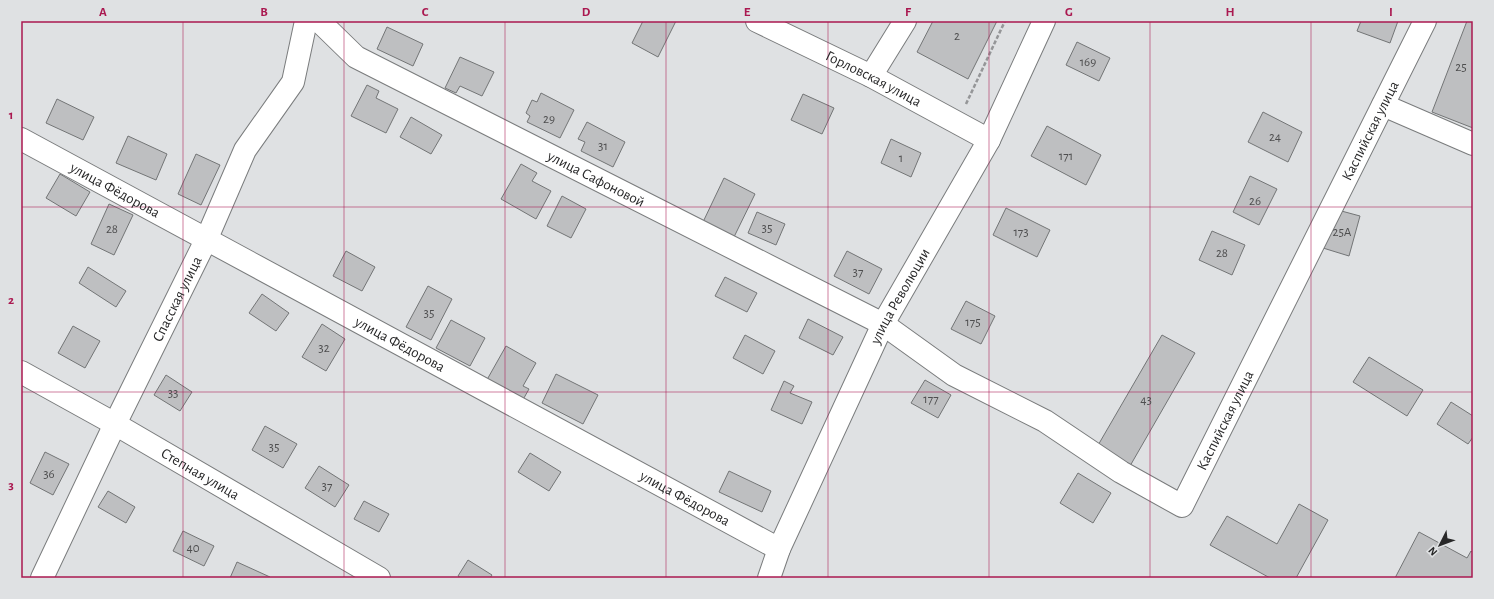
<svg xmlns="http://www.w3.org/2000/svg" width="1494" height="599" font-family="'Alegreya Sans',sans-serif">
<style>
.building{fill:#bebfc1;stroke:#737576}
.lines{fill:none;stroke-linecap:round;stroke-linejoin:round}
.minor-casing{stroke:#7a7c7d;stroke-width:24}
.path{stroke:#959698;stroke-width:2.5;stroke-dasharray:4 2;stroke-linecap:butt}
.minor{stroke:#fff;stroke-width:22}
.grid{fill:none;stroke:#aa1850;stroke-width:1;stroke-opacity:0.55}
.labels{text-anchor:middle;dominant-baseline:central;stroke-width:3;stroke-linejoin:round;paint-order:stroke}
.number-label{font-size:13px;fill:#4e4e4f}
.street-label{font-size:15px;fill:#282829;stroke:#dfe1e3}
.neatline{fill:none;stroke:#aa1850;stroke-width:1.5}
.grid-label{font-size:13px;text-anchor:middle;font-weight:bold;fill:#aa1850}
</style>
<rect width="100%" height="100%" fill="#dfe1e3"/>
<g class="building">
<polygon points="643,21 676,21 658,57 632,43"/>
<polygon points="933,21 997,21 968,79 917,52"/>
<polygon points="1361,21 1398,21 1390,43 1357,31"/>
<polygon points="1467,21 1473,21 1473,128 1432,112"/>
<polygon points="387,27 423,44 413,66 377,49"/>
<polygon points="1077,42 1110,58 1099,81 1066,65"/>
<polygon points="460,57 494,72 482,96 460,86 456,93 445,88"/>
<polygon points="367,85 379,91 376,98 398,109 386,133 351,116"/>
<polygon points="541,93 574,110 560,138 527,122 530,116 526,113 532,100 537,102"/>
<polygon points="803,94 834,108 822,134 791,120"/>
<polygon points="57,99 94,117 83,140 46,123"/>
<polygon points="1263,112 1302,132 1288,162 1248,142"/>
<polygon points="411,117 442,135 431,154 400,137"/>
<polygon points="587,122 625,142 613,167 581,151 585,142 578,139"/>
<polygon points="1047,126 1101,155 1086,185 1031,156"/>
<polygon points="128,136 167,154 156,180 116,163"/>
<polygon points="891,139 921,153 911,177 881,163"/>
<polygon points="196,154 220,165 201,205 178,194"/>
<polygon points="521,164 537,173 532,181 551,191 536,219 501,199"/>
<polygon points="60,174 90,192 76,216 46,198"/>
<polygon points="1250,176 1277,189 1259,225 1233,212"/>
<polygon points="724,178 755,194 734,237 703,222"/>
<polygon points="562,196 586,209 571,238 547,226"/>
<polygon points="109,204 133,215 114,255 91,244"/>
<polygon points="1006,208 1050,230 1037,257 993,235"/>
<polygon points="1334,209 1360,216 1349,256 1323,248"/>
<polygon points="757,212 785,224 776,245 748,233"/>
<polygon points="1212,231 1245,245 1232,275 1199,260"/>
<polygon points="346,251 375,267 362,291 333,276"/>
<polygon points="847,251 882,269 869,294 834,276"/>
<polygon points="88,267 126,291 116,307 79,283"/>
<polygon points="725,277 757,293 747,312 715,296"/>
<polygon points="428,286 452,299 431,340 406,327"/>
<polygon points="262,294 289,313 276,331 249,313"/>
<polygon points="966,301 995,316 981,344 951,329"/>
<polygon points="808,319 843,337 833,355 799,338"/>
<polygon points="451,320 485,338 470,366 436,348"/>
<polygon points="322,324 345,339 326,371 302,357"/>
<polygon points="73,326 100,341 85,368 58,353"/>
<polygon points="745,335 775,351 763,374 733,358"/>
<polygon points="1162,335 1195,353 1130,466 1097,447"/>
<polygon points="506,346 536,363 523,386 529,389 520,405 484,385"/>
<polygon points="1369,357 1423,390 1407,416 1353,382"/>
<polygon points="556,374 598,395 583,424 542,403"/>
<polygon points="166,375 192,392 180,411 154,395"/>
<polygon points="925,380 951,395 938,418 911,403"/>
<polygon points="784,381 794,386 790,393 812,402 802,424 771,410"/>
<polygon points="1451,402 1473,416 1473,437 1468,444 1437,424"/>
<polygon points="265,426 297,444 283,468 252,450"/>
<polygon points="45,452 69,464 53,495 30,483"/>
<polygon points="530,453 561,472 549,491 518,472"/>
<polygon points="319,466 349,485 335,507 305,488"/>
<polygon points="729,471 771,491 762,512 719,492"/>
<polygon points="1078,473 1111,493 1093,523 1060,503"/>
<polygon points="108,491 135,507 126,523 98,507"/>
<polygon points="364,501 389,514 379,532 354,519"/>
<polygon points="1299,504 1328,520 1296,578 1270,578 1210,545 1227,516 1277,544"/>
<polygon points="183,531 214,546 204,566 173,551"/>
<polygon points="1419,532 1467,558 1471,551 1473,553 1473,578 1395,578"/>
<polygon points="468,560 492,575 490,578 461,578 458,576"/>
<polygon points="237,562 270,577 269,578 230,578"/>
</g>
<g class="lines">
<defs>
<g id="minor">
<path id="s1" d="M319 21 356 57 883 324 954 375 1045 421 1121 472 1182 506 1425 21"/>
<path id="s2" d="M757 21 871 76 989 140"/>
<polyline points="871,76 905,21"/>
<polyline points="1383,105 1473,144"/>
<path id="s3" d="M21 139 779 549"/>
<path id="s4" d="M21 372 115 424 379 578"/>
<path id="s5" d="M42 578 115 424 207 238 245 150 293 82 306 21"/>
<path id="s6" d="M769 578 779 549 883 324 989 140 1044 21"/>
</g>
</defs>
<use href="#minor" class="minor-casing"/>
<polyline class="path" points="966,104 1005,21"/>
<use href="#minor" class="minor"/>
</g>
<path class="grid" d="M183 21V578M344 21V578M505 21V578M666 21V578M828 21V578M989 21V578M1150 21V578M1311 21V578M21 207H1473M21 392H1473"/>
<g class="labels">
<g class="number-label">
<text x="957" y="36">2</text>
<text x="1088" y="62">169</text>
<text x="1461" y="67">25</text>
<text x="549" y="119">29</text>
<text x="1275" y="137">24</text>
<text x="603" y="146">31</text>
<text x="1066" y="156">171</text>
<text x="901" y="158">1</text>
<text x="1255" y="201">26</text>
<text x="767" y="228">35</text>
<text x="112" y="229">28</text>
<text x="1021" y="232">173</text>
<text x="1342" y="232">25А</text>
<text x="1222" y="253">28</text>
<text x="858" y="272">37</text>
<text x="429" y="313">35</text>
<text x="973" y="322">175</text>
<text x="324" y="348">32</text>
<text x="173" y="393">33</text>
<text x="931" y="399">177</text>
<text x="1146" y="400">43</text>
<text x="274" y="447">35</text>
<text x="49" y="474">36</text>
<text x="327" y="486">37</text>
<text x="193" y="548">40</text>
</g>
<g class="street-label">
<text stroke="none"><textPath href="#s2" startOffset="130">Горловская улица</textPath></text>
<text stroke="none"><textPath href="#s1" startOffset="1413">Каспийская улица</textPath></text>
<text stroke="none"><textPath href="#s1" startOffset="321">улица Сафоновой</textPath></text>
<text stroke="none"><textPath href="#s3" startOffset="107">улица Фёдорова</textPath></text>
<text stroke="none"><textPath href="#s6" startOffset="311">улица Революции</textPath></text>
<text stroke="none"><textPath href="#s5" startOffset="310">Спасская улица</textPath></text>
<text stroke="none"><textPath href="#s3" startOffset="431">улица Фёдорова</textPath></text>
<text stroke="none"><textPath href="#s1" startOffset="1089">Каспийская улица</textPath></text>
<text stroke="none"><textPath href="#s4" startOffset="206">Степная улица</textPath></text>
<text stroke="none"><textPath href="#s3" startOffset="755">улица Фёдорова</textPath></text>
</g>
</g>
<rect width="1494" height="599" fill="none" stroke="#dfe1e3" stroke-width="44"/>
<g transform="translate(1440 545) rotate(228)" stroke="#dfe1e3" stroke-width="3" paint-order="stroke">
<path d="M0-3L7 15L0 10L-7 15Z" fill="#282829"/>
<text y="-6" font-size="11" font-weight="bold" text-anchor="middle" fill="#282829">N</text>
</g>
<rect x="22" y="22" width="1450" height="555" class="neatline"/>
<g class="grid-label">
<text x="103" y="16">A</text>
<text x="264" y="16">B</text>
<text x="425" y="16">C</text>
<text x="586" y="16">D</text>
<text x="747" y="16">E</text>
<text x="908" y="16">F</text>
<text x="1069" y="16">G</text>
<text x="1230" y="16">H</text>
<text x="1391" y="16">I</text>
<text x="11" y="119">1</text>
<text x="11" y="304">2</text>
<text x="11" y="489">3</text>
</g>
</svg>
